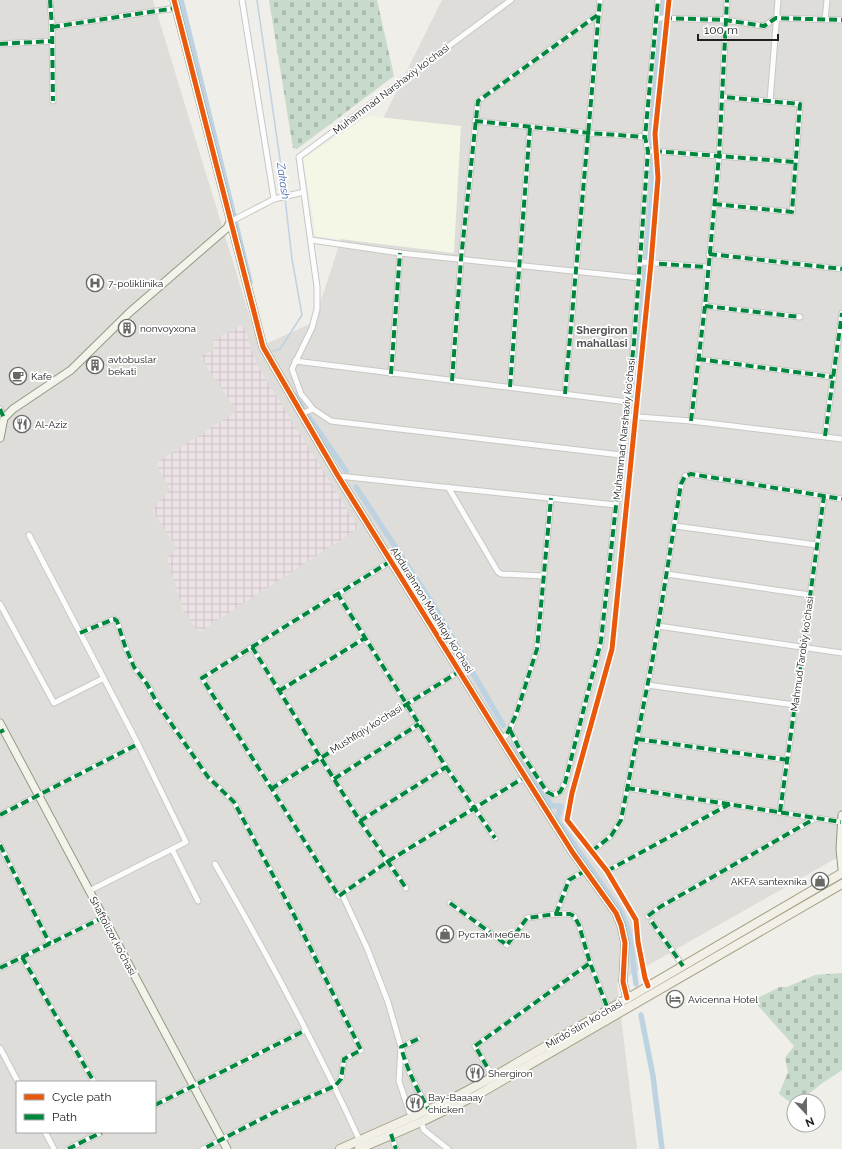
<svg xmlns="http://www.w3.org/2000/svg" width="842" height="1149" font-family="Raleway,sans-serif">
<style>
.residential{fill:#deddda;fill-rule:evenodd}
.industrial{fill:url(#industrial-grid)}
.education{fill:#f4f7e5}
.religious{fill:#dddcda}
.cemetery{fill:url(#cemetery-stones)}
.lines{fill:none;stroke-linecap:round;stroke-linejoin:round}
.stream{stroke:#bdd3e2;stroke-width:1.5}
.canal{stroke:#bdd3e2;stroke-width:5.5}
.street-casing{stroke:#c7c7c5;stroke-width:7}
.secondary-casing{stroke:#939980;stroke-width:9}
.primary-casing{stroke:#a6a185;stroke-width:10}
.street{stroke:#fdfcfc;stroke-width:5}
.secondary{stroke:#f2f4ec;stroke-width:7}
.primary{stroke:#f2efe6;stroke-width:8}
.quiet{stroke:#00873e;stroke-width:4;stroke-dasharray:8 4;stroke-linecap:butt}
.cycleway-casing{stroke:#fff;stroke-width:8}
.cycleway{stroke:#e8590c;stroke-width:5}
.labels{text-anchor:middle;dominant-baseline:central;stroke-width:3.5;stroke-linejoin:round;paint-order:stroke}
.street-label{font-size:10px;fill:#202020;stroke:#fff}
.poi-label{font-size:10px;fill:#202020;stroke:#fff;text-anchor:start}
.water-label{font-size:11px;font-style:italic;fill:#4a6ab3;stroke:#fff}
.neighbourhood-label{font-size:11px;font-weight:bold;fill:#535353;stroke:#fff}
</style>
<defs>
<pattern id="industrial-grid" width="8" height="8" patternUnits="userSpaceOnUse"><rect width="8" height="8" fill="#ece2e6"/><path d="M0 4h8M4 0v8" fill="none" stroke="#cac2c5"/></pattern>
<pattern id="cemetery-stones" width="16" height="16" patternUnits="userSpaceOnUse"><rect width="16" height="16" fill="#c7dacb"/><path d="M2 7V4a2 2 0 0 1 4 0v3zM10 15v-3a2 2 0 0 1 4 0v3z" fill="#abbbae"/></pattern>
</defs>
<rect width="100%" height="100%" fill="#efeee9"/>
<path class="residential" d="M0 0H153L259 347 314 322 375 135 442 0H842V855L617 983 637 1149H0ZM17 1082H155V1132H17Z"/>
<polygon class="industrial" points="243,324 257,365 359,528 201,631 198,631 183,610 167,558 177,548 152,510 170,490 156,463 237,411 200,357 215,349 212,341"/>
<polygon class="education" points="369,116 461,126 454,253 316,236 303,158"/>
<g class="religious">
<polygon points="365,707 372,720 333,745 325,731"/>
<polygon points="758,810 785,814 789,826 763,841 752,821 757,818"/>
</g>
<g class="cemetery">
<polygon points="269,0 377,0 394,76 297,149 293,148"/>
<polygon points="842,973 842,1070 821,1084 800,1101 794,1101 794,1105 779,1094 788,1072 785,1058 794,1046 753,1000 780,987 787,987 815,975"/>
</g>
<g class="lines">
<g class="stream">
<polyline points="257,0 285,194"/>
<polyline points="273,351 280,349 302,315 292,259 285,198"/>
</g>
<g class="canal">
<polyline points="181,0 250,282"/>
<polyline points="647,258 653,177 649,126 664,0"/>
<polyline points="295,396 302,407"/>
<polyline points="632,407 646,267"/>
<polyline points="309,417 346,471"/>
<polyline points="356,487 434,606 503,725"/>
<polyline points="514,743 542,792 552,806 561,806 557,820 621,912 629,932 636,984"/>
<polyline points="641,1015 653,1076 662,1149"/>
</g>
<defs>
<g id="street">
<polyline points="50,0 52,27 53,101"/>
<polyline points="242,0 274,199"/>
<polyline points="656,18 725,20 764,26 776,18 842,20"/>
<polyline points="825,20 827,0"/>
<polyline points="52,27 176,8"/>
<polyline points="0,44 52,41"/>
<polyline points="770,101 778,0"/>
<polyline points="475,121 589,133 645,137"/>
<polyline points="653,151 795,162"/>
<polyline points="714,204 792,212 800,104 723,97"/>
<polyline points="230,222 274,199 304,192"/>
<polyline points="311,240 400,253 640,278"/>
<polyline points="709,254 842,269"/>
<polyline points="641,262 707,267"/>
<polyline points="705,306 800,317"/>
<polyline points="698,359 833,377"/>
<polyline points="295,361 628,402"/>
<polyline points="391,374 400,253"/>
<polyline points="452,381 461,259 478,101 599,14"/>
<polyline points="510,387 530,127"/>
<polyline points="565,394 600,0"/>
<polyline points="0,409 4,418"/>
<polyline points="313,409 301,394 292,369 312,328 317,309 317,287 299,157 511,0"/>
<polyline points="301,414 313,409 331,421 621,455"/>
<polyline points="626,416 691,421 842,439"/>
<polyline points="691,421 705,306 719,156 727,0"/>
<polyline points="825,436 842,313"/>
<polyline points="338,476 616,505"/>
<polyline points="448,487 498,572 501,574 544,576"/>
<polyline points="675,526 817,545"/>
<polyline points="29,535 138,744 186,842 89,891"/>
<polyline points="391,561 202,678 339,896 387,862 525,777"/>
<polyline points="667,574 810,595"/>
<polyline points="337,593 446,767 495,838"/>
<polyline points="0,604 54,703 104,678"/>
<polyline points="658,626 842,653"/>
<polyline points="80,633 114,619 117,621 125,646 134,667 147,684 157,703 208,777 234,802 291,909 361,1050 344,1059 341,1079 335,1086 279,1110 203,1149"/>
<polyline points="252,647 360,821 406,888"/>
<polyline points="647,685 795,705"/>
<polyline points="279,691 365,638"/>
<polyline points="510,730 522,754 547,792 553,795 560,792 565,783 601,641 634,343 648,151 645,137 658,0"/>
<polyline points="637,739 788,760"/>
<polyline points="502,740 510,730 516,715 537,649 551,498"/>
<polyline points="334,779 419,724"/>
<polyline points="627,788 841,822"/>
<polyline points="271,789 460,671"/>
<polyline points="780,812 824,496"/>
<polyline points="0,815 138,744"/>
<polyline points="360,821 446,767"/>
<polyline points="0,845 50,944"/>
<polyline points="172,849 198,901"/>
<polyline points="592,851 611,836 621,820 653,657 681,484 685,476 691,474 842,499"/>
<path d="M215 864C267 954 316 1045 359 1139"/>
<polyline points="607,871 730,804"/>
<polyline points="342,894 367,948 388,1002 401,1047 399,1081 411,1117"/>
<polyline points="450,903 507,945 527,918 556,914 570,914 574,916 579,925 590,963 608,1009"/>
<polyline points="556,914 569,880 585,871"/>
<polyline points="648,916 660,907 814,819"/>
<polyline points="652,922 683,966"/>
<polyline points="22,957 94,1082"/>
<polyline points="0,968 104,917"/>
<polyline points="648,986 645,978 638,942 636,920 607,871 567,820 572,793 612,649 651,263 658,178 655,134 669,0"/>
<path d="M418 1039 401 1047C407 1070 417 1089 429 1110"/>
<polyline points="0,1048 18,1082"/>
<polyline points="493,1077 475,1046 590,963"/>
<polyline points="155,1105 302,1032"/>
<polyline points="421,1122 424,1130 448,1149"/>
<polyline points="45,1132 54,1149"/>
<polyline points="391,1134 396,1149"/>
<polyline points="68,1149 102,1132"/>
</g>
<g id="secondary">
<polyline points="174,0 263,347 338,476 502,740 573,853 616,913 621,925 625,943 623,982 627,998"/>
<polyline points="0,438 4,418 13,409 71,370 130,312 227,228 230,222"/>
<polyline points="0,723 227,1149"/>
<polyline points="842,815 840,849 842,869"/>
</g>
<g id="primary">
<polyline points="340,1149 446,1102 493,1077 842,873"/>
<polyline points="359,1149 421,1122 479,1094 842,884"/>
</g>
</defs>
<use href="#street" class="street-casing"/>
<use href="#secondary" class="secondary-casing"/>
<use href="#primary" class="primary-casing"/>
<use href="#street" class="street"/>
<use href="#secondary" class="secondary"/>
<use href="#primary" class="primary"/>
<g class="quiet">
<polyline points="50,0 52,27 53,101"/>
<polyline points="664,18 725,20 764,26 776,18 842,20"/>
<polyline points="52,27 176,8"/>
<polyline points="0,44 52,41"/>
<polyline points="475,121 589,133 645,137"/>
<polyline points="654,151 795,162"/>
<polyline points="714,204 792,212 800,104 723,97"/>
<polyline points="709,254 842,269"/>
<polyline points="647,263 707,267"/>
<polyline points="705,306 800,317"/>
<polyline points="698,359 833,377"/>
<polyline points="391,374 400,253"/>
<polyline points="452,381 461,259 478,101 599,14"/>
<polyline points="510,387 530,127"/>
<polyline points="565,394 600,0"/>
<polyline points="0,409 4,418"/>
<polyline points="691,421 705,306 719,156 727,0"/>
<polyline points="825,436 842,313"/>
<polyline points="391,561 202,678 339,896 387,862 525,777"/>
<polyline points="337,593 446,767 495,838"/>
<polyline points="80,633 114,619 117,621 125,646 134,667 147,684 157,703 208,777 234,802 291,909 361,1050 344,1059 341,1079 335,1086 279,1110 203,1149"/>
<polyline points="252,647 360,821 406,888"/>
<polyline points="279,691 365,638"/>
<polyline points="510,730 522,754 547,792 553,795 560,792 565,783 601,641 634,343 648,151 645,137 658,0"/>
<polyline points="0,732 4,730"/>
<polyline points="507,734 516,715 537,649 551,498"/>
<polyline points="637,739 788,760"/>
<polyline points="334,779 419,724"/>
<polyline points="627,788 841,822"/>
<polyline points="271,789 460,671"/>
<polyline points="780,812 824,496"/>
<polyline points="0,815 138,744"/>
<polyline points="360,821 446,767"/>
<polyline points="0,845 50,944"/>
<polyline points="592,851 611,836 621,820 653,657 681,484 685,476 691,474 842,499"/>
<polyline points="607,871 730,804"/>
<polyline points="450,903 507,945 527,918 556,914 570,914 574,916 579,925 590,963 608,1009"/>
<polyline points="556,914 569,880 585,871"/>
<polyline points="648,916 660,907 814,819"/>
<polyline points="652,922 683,966"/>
<polyline points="22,957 94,1082"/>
<polyline points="0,968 104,917"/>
<path d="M418 1039 401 1047C407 1070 417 1089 429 1110"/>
<polyline points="493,1077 475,1046 590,963"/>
<polyline points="155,1105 302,1032"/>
<polyline points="391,1134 396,1149"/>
<polyline points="68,1149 102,1132"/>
</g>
<defs>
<g id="cycleway">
<polyline points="174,0 263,347 338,476 502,740 573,853 616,913 621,925 625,943 623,982 627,998"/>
<polyline points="648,986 645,978 638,942 636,920 607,871 567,820 572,793 612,649 651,263 658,178 655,134 669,0"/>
</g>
</defs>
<use href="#cycleway" class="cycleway-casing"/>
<use href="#cycleway" class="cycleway"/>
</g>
<defs>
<symbol id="hospital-ring" viewBox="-11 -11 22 22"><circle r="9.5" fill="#fff" stroke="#686866" stroke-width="1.5"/><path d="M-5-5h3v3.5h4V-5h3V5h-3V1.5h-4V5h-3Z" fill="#686866"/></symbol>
<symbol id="building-ring" viewBox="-11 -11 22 22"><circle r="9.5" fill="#fff" stroke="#686866" stroke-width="1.5"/><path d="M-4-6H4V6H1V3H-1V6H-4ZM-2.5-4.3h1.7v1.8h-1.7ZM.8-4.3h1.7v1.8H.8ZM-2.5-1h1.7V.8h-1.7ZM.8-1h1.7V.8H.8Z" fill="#686866"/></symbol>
<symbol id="cafe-ring" viewBox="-11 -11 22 22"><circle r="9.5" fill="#fff" stroke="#686866" stroke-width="1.5"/><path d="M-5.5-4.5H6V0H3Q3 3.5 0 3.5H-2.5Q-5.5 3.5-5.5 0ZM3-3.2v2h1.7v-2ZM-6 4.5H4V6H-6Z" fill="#686866"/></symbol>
<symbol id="restaurant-ring" viewBox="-11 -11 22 22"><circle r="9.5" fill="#fff" stroke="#686866" stroke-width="1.5"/><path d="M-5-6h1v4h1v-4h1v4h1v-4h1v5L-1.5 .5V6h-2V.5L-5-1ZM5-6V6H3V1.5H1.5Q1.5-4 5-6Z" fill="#686866"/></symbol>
<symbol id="shop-ring" viewBox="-11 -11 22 22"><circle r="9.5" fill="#fff" stroke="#686866" stroke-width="1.5"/><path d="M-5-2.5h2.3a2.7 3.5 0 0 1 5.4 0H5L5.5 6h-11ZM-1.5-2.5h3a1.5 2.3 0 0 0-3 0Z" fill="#686866"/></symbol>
<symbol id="hotel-ring" viewBox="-11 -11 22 22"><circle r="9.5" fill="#fff" stroke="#686866" stroke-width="1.5"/><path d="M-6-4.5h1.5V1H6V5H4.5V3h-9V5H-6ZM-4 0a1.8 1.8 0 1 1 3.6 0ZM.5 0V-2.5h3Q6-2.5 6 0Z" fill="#686866"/></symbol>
</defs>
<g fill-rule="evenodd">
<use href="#hospital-ring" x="85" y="273" width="20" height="20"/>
<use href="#building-ring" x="117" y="318" width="20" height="20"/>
<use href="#building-ring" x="85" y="355" width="20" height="20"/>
<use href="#cafe-ring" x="8" y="366" width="20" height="20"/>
<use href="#restaurant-ring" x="12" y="414" width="20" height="20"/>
<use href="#shop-ring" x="810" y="871" width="20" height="20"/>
<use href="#shop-ring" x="435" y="924" width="20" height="20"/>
<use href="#hotel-ring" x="665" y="989" width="20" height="20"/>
<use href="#restaurant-ring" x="465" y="1063" width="20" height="20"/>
<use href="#restaurant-ring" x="405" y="1093" width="20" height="20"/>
</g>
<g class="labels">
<g class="street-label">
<text transform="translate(391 89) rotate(-37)">Muhammad Narshaxiy ko'chasi</text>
<text transform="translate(624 429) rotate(-84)">Muhammad Narshaxiy ko'chasi</text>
<text transform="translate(432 610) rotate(58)">Abdurahmon Mushfiqiy koʻchasi</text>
<text transform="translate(802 654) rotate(-82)">Mahmud Tarobiy ko'chasi</text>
<text transform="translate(366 729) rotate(-32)">Mushfiqiy ko'chasi</text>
<text transform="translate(113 936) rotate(62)">Shaftolizor ko'chasi</text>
<text transform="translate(584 1024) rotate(-30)">Mirdo'stim ko'chasi</text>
</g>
<g class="poi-label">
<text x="108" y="283">7-poliklinika</text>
<text x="140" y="328">nonvoyxona</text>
<text x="108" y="359">avtobuslar<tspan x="108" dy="12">bekati</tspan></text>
<text x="31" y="376">Kafe</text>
<text x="35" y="424">Al-Aziz</text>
<text x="807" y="881" text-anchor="end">AKFA santexnika</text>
<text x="458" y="934">Рустам мебель</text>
<text x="688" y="999">Avicenna Hotel</text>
<text x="488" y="1073">Shergiron</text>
<text x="428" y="1097">Bay-Baaaay<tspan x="428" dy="12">chicken</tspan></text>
</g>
<g class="water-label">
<text transform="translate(283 181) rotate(82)">Zakash</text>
</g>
<g class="neighbourhood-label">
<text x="602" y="330">Shergiron<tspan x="602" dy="13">mahallasi</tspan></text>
</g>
</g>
<rect x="16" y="1081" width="140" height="52" fill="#ffffff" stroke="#a6a6a6"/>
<rect x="24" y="1094" width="20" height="6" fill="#e8590c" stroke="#a6a6a6"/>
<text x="52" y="1101" font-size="12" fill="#202020">Cycle path</text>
<rect x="24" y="1114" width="20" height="6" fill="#00873e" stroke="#a6a6a6"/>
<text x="52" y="1121" font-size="12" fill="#202020">Path</text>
<g transform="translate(806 1113) rotate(158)"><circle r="19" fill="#ffffff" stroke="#a6a6a6"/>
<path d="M0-3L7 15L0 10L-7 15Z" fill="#686866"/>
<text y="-6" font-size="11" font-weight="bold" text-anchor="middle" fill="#202020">N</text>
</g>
<path d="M698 34v6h80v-6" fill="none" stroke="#202020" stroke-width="2"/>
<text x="704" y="34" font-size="12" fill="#202020" stroke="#ffffff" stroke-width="3" paint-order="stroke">100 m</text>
</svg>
